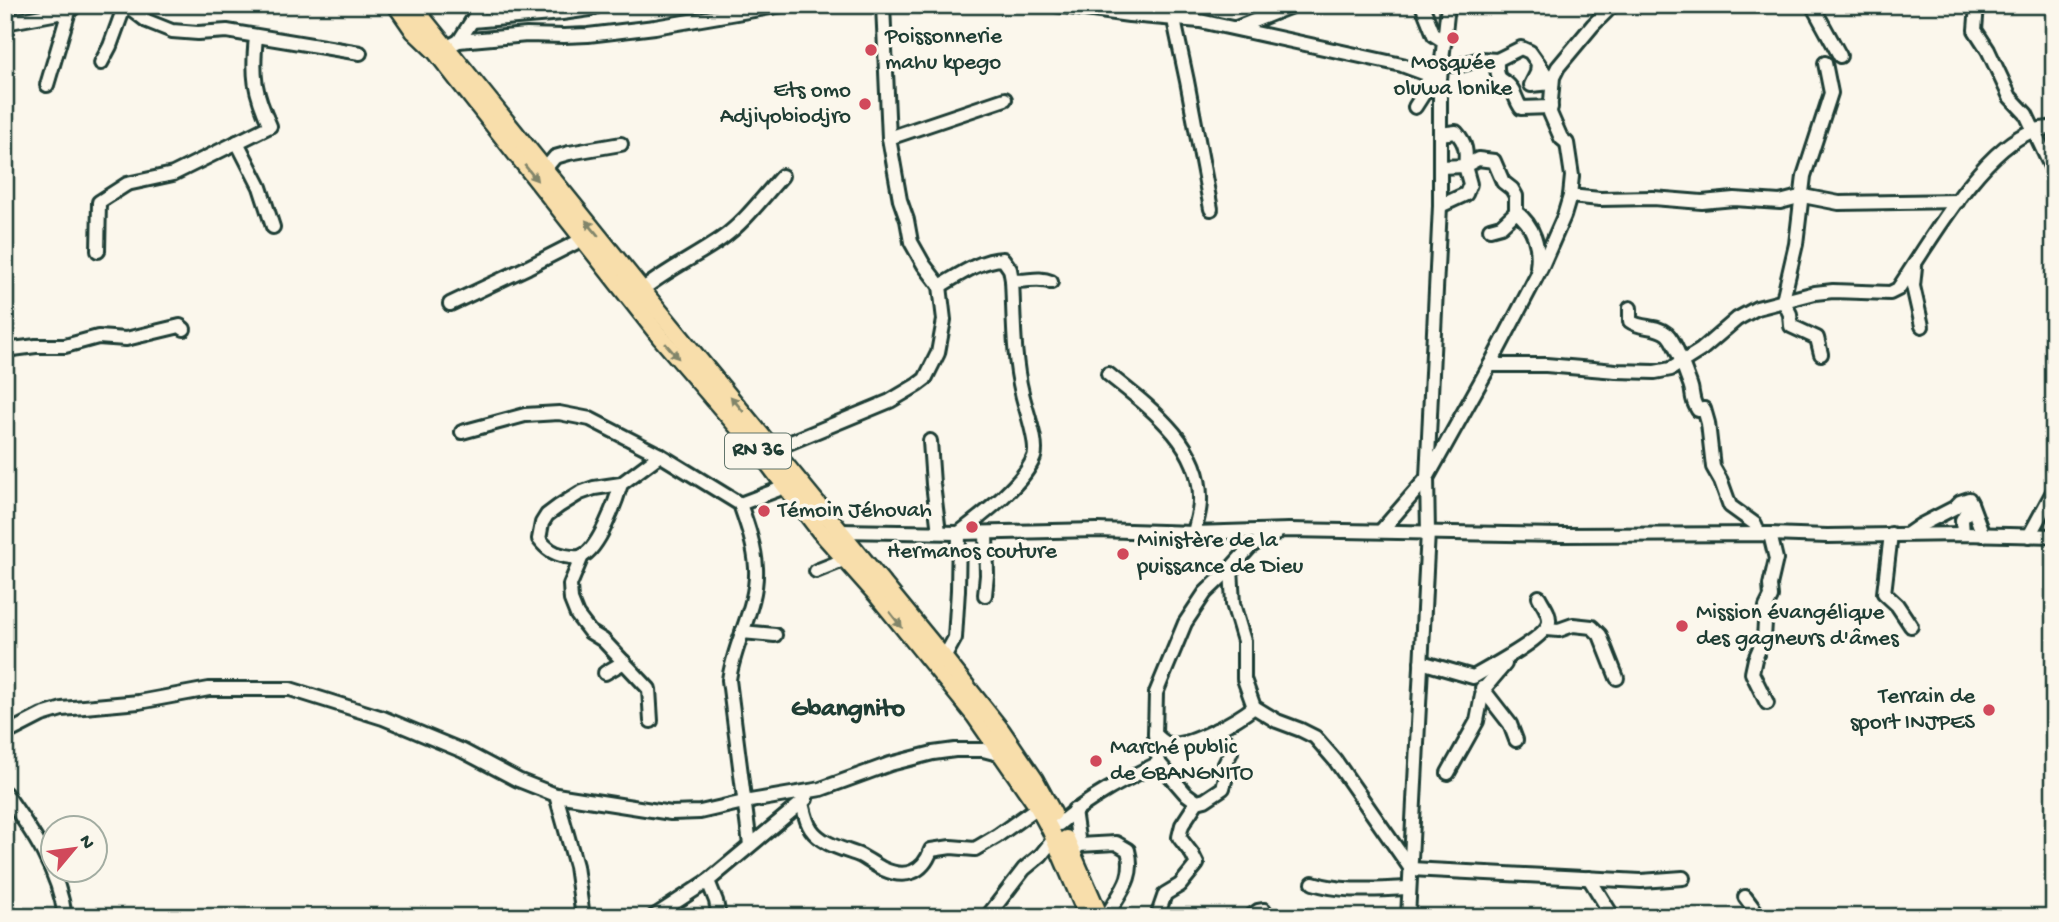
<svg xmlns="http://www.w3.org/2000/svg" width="2059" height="922" font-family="'Gochi Hand',sans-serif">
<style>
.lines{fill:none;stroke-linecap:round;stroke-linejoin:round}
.minor-casing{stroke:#1f3d34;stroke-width:18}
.major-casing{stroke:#1f3d34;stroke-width:21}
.minor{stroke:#fbf7ec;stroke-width:12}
.major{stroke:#f8deab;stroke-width:16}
.oneway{fill:#81856a}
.poi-dot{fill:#d1495b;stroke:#fbf7ec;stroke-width:2.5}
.labels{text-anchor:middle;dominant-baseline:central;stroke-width:7;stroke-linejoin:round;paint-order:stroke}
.shield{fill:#fbf7ec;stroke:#61756b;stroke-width:2}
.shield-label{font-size:21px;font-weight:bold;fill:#1f3d34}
.poi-label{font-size:23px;fill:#1f3d34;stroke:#fbf7ec;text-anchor:start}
.quarter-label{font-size:26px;font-weight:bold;fill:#1f3d34;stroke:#fbf7ec}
</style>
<rect width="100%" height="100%" fill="#fbf7ec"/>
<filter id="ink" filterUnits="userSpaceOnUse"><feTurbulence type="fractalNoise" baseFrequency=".0143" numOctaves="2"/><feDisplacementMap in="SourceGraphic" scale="14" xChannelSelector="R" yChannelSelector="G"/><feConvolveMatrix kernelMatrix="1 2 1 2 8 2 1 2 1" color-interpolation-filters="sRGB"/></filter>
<g filter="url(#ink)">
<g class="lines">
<defs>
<g id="minor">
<polyline points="126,5 147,21 172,31 198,33 227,31 360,53"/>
<polyline points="1056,5 1129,15 1200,21 1402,65 1440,79"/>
<polyline points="1422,5 1434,35 1445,42"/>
<polyline points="1812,5 1840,56"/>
<polyline points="1977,5 1975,30 1988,50 2010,97 2026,114 2054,173"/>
<polyline points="1174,20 1187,81 1211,209"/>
<polyline points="472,21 562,13 590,9 599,5"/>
<polyline points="5,23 69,11 73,8"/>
<polyline points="1236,28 1294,5"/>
<polyline points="459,41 482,5"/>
<polyline points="447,47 459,41 527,35 564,36 588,35 655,27 783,5"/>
<path d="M1497 60C1496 87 1504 75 1513 91 1516 98 1517 102 1521 108L1551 107"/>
<polyline points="101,63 110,46 125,5"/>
<polyline points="1538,63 1537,73 1531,85 1552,83"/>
<polyline points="1443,65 1460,65 1481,59 1497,60 1521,48 1530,52 1552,83"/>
<polyline points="47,85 69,11"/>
<polyline points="1415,107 1424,93 1430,75"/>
<polyline points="889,138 1005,99"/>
<polyline points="237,142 260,187 273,227"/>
<path d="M1440 167 1465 166C1467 152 1466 143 1456 132L1440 134"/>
<polyline points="545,169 555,157 569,153 621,144"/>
<polyline points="1570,196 1600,199 1653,198 1702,202 1734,199 1780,202 1803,196 1839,203 1958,201"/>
<polyline points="1440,206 1466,194 1470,184 1465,166 1478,159 1494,161 1503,182 1512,189 1516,196 1516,212 1501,226 1490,229"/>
<path d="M1516 212C1534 225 1540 247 1537 267"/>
<path d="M98 251 99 202 127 184 173 174 270 126C254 91 252 76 256 37"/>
<polyline points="1915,267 1913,286 1922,326"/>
<path d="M940 286C959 275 980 260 1003 259L1010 269 1012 280C1025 283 1038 276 1051 282"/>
<path d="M642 290C667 270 695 257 721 239 745 222 762 198 782 176"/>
<polyline points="450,304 528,267 583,239"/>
<path d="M1630 308V321C1640 329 1657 325 1667 334 1676 342 1685 372 1690 384 1694 394 1690 398 1698 410L1704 409 1708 423 1713 467 1721 481 1730 506 1755 524 1759 534"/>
<polyline points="5,350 36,346 65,346 98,337 126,339 180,326 184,329"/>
<polyline points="1821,354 1817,338 1791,326 1790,314 1783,300 1796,244 1804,176 1831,93 1825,63"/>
<path d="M1490 365H1546L1616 371 1655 372 1671 369 1701 350 1737 319 1757 308 1815 293 1833 291 1890 293 1898 289C1928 245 1982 148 2033 131 2039 128 2047 129 2054 127"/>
<path d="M1108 374C1148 406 1202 444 1200 501 1200 512 1196 523 1194 533"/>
<path d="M462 432 525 415 559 413 590 419 660 455 740 504C747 524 755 546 756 568 758 606 734 642 729 680L750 845"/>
<polyline points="930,441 933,484 939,532"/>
<polyline points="774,449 890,401 917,385 925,379 938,353 944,320 940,286 924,265 911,242 907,220 900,200 889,138 883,5"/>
<path d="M621 484C616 501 599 549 582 556 578 558 570 557 565 556 553 554 546 548 539 539L542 523 547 515 559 506 580 493 594 488 621 484 660 455"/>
<polyline points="1971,503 1983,535"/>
<polyline points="740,504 785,487"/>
<polyline points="839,531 959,533 1097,530 1194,533 1289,530 1563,535 1770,534 1827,536 1963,534 2054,536"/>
<polyline points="1381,531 1427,478 1490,365 1542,266 1564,216 1570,196 1572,176 1567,143 1561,138 1550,113 1553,77 1558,67 1593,25 1613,5"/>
<polyline points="1891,534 1884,593 1897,605 1911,626"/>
<polyline points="1908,534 1921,525 1954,508 1960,502 1969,499 1971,503 1962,520 1963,534"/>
<polyline points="2029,536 2054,490"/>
<polyline points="582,556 570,585 571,600 577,615 590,632 603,640 649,689 651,721"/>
<polyline points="1231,568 1233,604 1244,641 1244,679 1254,707 1277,721 1301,730 1315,737 1335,760 1411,869 1641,881 1683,878"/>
<polyline points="816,571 846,559"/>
<polyline points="985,595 987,575 986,533"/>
<polyline points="1547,629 1559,630 1573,625 1592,627 1600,635 1617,678"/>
<polyline points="742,632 775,635"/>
<path d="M944 658 955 638 958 590 959 533C981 516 1024 484 1034 457 1039 443 1025 408 1022 393 1013 357 1014 317 1012 280"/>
<path d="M1421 662 1473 677C1487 669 1547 637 1549 622 1550 613 1543 605 1539 597"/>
<polyline points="605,673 624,662"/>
<polyline points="1482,688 1510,724 1516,740"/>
<polyline points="1767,703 1752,673 1755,659 1764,638 1766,607 1771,597 1770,585 1776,559 1770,534"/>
<polyline points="5,734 42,715 62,709 139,702 209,689 290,689 383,718 463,751 518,780 556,795 671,813 700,812 744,802 821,789 890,764 933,753 955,750 983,750 1002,755"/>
<path d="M1155 734C1159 738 1163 742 1168 744 1188 749 1239 719 1254 707"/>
<polyline points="1159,763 1155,734 1156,693 1185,623 1205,593 1231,568 1250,547 1265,537 1276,534"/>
<polyline points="1448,773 1477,721 1483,690 1505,664"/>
<path d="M5 793C32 831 59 870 65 917"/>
<polyline points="556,795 576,866 583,917"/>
<path d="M802 803C804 811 806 822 811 829 821 844 843 849 859 855 867 859 875 865 883 869 905 879 923 873 931 850L951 847 975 849 997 836 1038 807"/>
<polyline points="1074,810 1079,845 1075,850"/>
<path d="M1059 824C1088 798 1124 780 1159 763L1185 793 1197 802 1205 800 1223 788 1226 777 1224 766 1231 752 1227 741 1216 730"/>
<path d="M1079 845 1116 843 1128 850C1136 879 1119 893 1106 917"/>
<polyline points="1589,878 1613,917"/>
<polyline points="708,881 716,901 719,917"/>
<path d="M1313 883C1344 893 1377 889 1409 888"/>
<polyline points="1745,897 1760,917"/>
<polyline points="653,917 708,881 806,799"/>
<polyline points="987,917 1024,869 1041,855 1053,840 1051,831"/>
<polyline points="1157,917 1165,894 1180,885 1197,864 1192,854 1179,837 1182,825 1197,802"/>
<polyline points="1250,917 1258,911 1264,910 1268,917"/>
<polyline points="1408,917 1428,532 1427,478 1440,206 1440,79 1448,5"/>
</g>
<g id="major">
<polyline points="396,5 414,31 436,52 661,338 761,454 819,530 876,594 975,716 1038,807 1051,831 1088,917"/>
<polyline points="412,5 642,290 944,658 1001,730 1035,780 1053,813"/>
<polyline points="1066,839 1100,917"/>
</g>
</defs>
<use href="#minor" class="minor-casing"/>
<use href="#major" class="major-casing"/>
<use href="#minor" class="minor"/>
<use href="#major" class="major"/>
</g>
<defs><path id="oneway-solid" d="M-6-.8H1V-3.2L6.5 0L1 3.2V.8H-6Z" transform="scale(1.75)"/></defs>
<g class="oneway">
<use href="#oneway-solid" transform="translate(531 173) rotate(51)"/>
<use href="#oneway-solid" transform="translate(592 228) rotate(-129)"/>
<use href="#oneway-solid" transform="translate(672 351) rotate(49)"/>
<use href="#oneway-solid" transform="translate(737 404) rotate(-130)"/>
<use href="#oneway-solid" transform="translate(896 620) rotate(52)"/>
</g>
</g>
<g class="poi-dot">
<circle cx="1453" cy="38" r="7"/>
<circle cx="871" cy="50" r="7"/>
<circle cx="865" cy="104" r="7"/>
<circle cx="764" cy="511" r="7"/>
<circle cx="972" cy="527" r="7"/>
<circle cx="1123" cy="554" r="7"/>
<circle cx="1682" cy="626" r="7"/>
<circle cx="1989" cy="710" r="7"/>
<circle cx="1096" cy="761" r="7"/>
</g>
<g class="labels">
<rect class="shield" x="725" y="433.5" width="66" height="35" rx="5"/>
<g class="shield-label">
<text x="758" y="451">RN 36</text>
</g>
<g class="poi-label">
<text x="885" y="37">Poissonnerie<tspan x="885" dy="26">mahu kpego</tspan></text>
<text x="1453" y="63" text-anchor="middle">Mosquée<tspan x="1453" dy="26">oluwa lonike</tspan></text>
<text x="851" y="91" text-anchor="end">Ets omo<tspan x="851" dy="26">Adjiyobiodjro</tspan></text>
<text x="778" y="511">Témoin Jéhovah</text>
<text x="1137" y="541">Ministère de la<tspan x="1137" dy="26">puissance de Dieu</tspan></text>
<text x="972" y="552" text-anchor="middle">Hermanos couture</text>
<text x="1696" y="613">Mission évangélique<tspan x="1696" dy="26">des gagneurs d'âmes</tspan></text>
<text x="1975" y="697" text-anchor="end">Terrain de<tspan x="1975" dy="26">sport INJPES</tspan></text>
<text x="1110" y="748">Marché public<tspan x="1110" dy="26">de GBANGNITO</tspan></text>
</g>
<g class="quarter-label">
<text x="848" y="710">Gbangnito</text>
</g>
</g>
<rect width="2059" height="922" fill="none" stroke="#fbf7ec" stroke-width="28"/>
<rect x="14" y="14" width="2031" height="894" fill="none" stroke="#1f3d34" stroke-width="2.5" filter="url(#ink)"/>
<g transform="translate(74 849) rotate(61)"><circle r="33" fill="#fbf7ec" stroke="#a3ada2" stroke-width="2"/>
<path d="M0-5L12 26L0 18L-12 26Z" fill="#d1495b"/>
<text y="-10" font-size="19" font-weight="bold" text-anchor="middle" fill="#1f3d34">N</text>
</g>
</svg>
